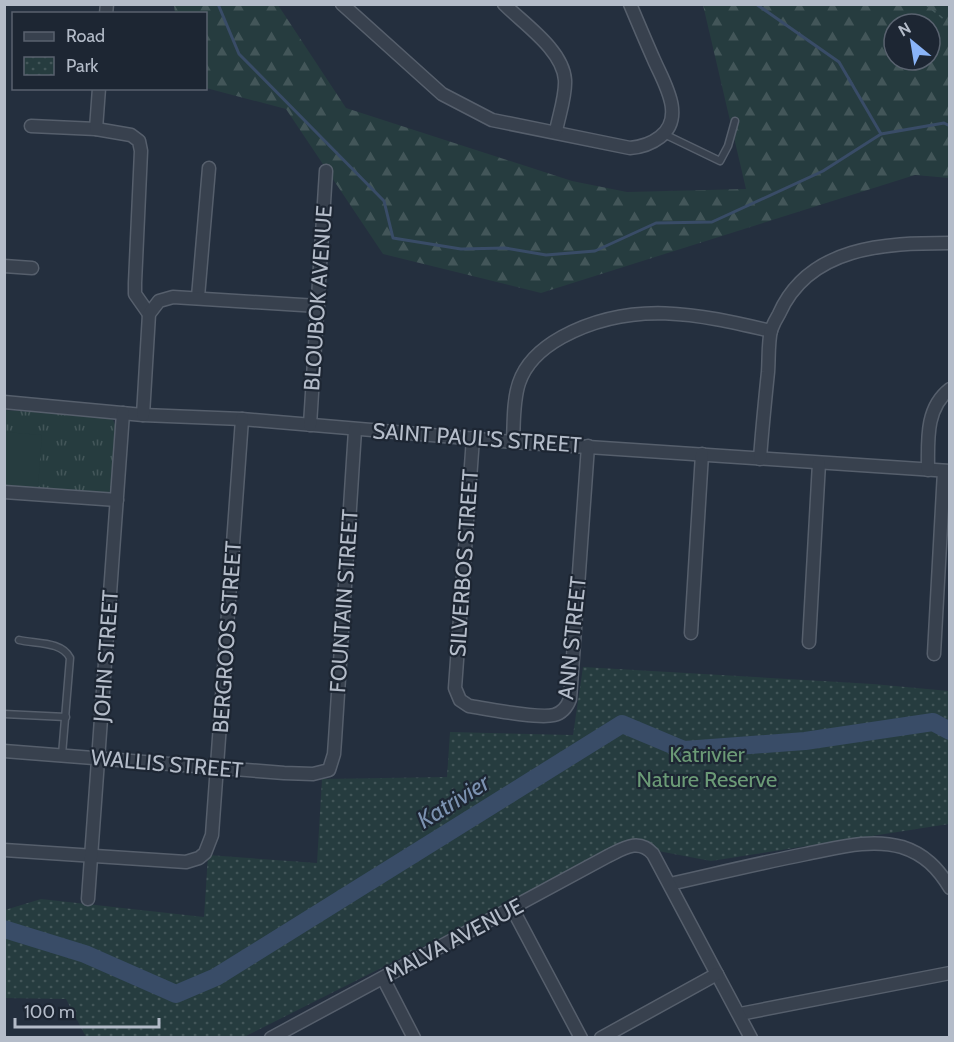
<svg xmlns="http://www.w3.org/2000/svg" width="954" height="1042" font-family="Cabin,sans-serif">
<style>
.grass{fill:url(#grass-tufts)}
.forest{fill:url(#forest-firs);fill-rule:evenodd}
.park{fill:url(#park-dots)}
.pitch{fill:#263c3f}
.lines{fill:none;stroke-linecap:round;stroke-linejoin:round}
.stream{stroke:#394c67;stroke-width:3}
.river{stroke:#394c67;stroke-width:18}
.lane-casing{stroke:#565f6c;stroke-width:9}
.street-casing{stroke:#565f6c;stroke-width:15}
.path{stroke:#44595c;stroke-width:1.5;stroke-dasharray:4.5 4.5;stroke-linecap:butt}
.lane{stroke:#38414e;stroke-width:6}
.street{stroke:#38414e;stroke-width:12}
.labels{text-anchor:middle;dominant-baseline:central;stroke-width:4.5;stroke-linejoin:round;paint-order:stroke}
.street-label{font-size:22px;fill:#b4bcc9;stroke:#1d2633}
.park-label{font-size:22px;fill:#6b9a76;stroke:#1d2633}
.water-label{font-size:24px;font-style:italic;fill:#7c92b1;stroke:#1d2633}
</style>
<defs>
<pattern id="grass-tufts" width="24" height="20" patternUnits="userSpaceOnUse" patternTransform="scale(1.5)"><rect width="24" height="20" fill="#263c3f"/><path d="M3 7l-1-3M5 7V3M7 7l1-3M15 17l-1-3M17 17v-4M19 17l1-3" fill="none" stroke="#435659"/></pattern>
<pattern id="forest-firs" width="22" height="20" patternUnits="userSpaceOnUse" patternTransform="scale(1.5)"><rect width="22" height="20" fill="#263c3f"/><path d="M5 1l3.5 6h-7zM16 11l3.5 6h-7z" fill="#435659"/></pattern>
<pattern id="park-dots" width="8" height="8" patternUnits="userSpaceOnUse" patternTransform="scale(1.5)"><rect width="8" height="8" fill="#263c3f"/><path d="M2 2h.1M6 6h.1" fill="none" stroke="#435659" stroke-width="1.8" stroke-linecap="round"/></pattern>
</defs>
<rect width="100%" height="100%" fill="#242f3e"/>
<polygon class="grass" points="4,410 105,417 113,420 117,429 112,489 107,494 5,489"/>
<path class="forest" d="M174 5H278L346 108 572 181 627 192 746 189 703 5H949V178L915 175 541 293 383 254 286 109 206 88V14L175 13ZM894 24H930V60H894Z"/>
<polygon class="park" points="583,667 873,684 949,691 949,824 711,861 626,845 244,1037 86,1037 66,999 5,998 5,910 41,899 204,917 208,855 317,863 322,779 447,777 450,732 573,735"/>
<polygon class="pitch" points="5,432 42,435 38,487 5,485"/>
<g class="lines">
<g class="stream">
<polyline points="218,4 239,54 384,201 393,238 461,249 505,248 546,255 595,251 656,223 712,222 823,171 881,134"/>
<polyline points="756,4 839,62 881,134 944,123 950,126"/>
</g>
<polyline class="river" points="4,929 85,954 176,994 216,977 622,724 684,750 805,741 933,722 950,731"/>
<defs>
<g id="lane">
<polyline points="664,134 720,161 728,146 735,121"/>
<path d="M19 640C35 644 62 641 70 658L62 755"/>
<polyline points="4,714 66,717"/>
</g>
<g id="street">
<path d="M342 4 442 94 492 120 630 148C642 147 651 144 660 137 686 117 664 83 654 60 646 42 638 23 630 4"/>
<path d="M504 4C524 24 563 50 565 80 566 96 559 115 556 131"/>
<polyline points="106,14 107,4"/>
<polyline points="31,126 96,129 131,135 139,141 141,151 135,283 135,294 149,314"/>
<polyline points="96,129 99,88"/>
<polyline points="4,266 32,268"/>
<polyline points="198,297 209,168"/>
<polyline points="4,402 143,415 242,419 513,442 950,471"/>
<polyline points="143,415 149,314 159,301 173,297 318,306"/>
<polyline points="310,425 326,171"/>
<path d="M473 438 455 688 460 700 469 706C488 709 538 719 554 715 562 713 567 707 570 699L588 446"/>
<path d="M513 442C514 422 513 401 519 383 526 362 544 347 562 337 632 299 698 314 771 331"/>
<path d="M760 459C762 430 765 401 768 372 769 359 768 343 771 330 773 325 776 319 779 314 809 246 885 243 950 243"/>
<path d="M928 470C928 441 925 408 950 389"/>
<polyline points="4,492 117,500"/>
<polyline points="691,633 702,454"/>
<polyline points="809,642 819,463"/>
<polyline points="934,654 944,471"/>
<polyline points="4,751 284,773 313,774 329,770 334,754 335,740 355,430"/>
<polyline points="4,850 186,862 199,858 205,853 212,835 242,419"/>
<path d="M670 884C715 874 760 863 806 854 837 848 870 838 902 847 924 854 938 868 950 888"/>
<polyline points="88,899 123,413"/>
<polyline points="512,908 581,1038"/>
<polyline points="383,978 414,1038"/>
<polyline points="740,1014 950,973"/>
<path d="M271 1038 608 856C624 848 639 838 653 854L751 1038"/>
<polyline points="601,1038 717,974"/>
</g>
</defs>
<use href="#lane" class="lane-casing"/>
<use href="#street" class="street-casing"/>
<polyline class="path" points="925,4 950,24"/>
<use href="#lane" class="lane"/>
<use href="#street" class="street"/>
</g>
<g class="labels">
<g class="street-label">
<text transform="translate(318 298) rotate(-86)">BLOUBOK AVENUE</text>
<text transform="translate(477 438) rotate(4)">SAINT PAUL'S STREET</text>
<text transform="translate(464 563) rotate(-86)">SILVERBOS STREET</text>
<text transform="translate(344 601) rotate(-86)">FOUNTAIN STREET</text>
<text transform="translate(227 637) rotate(-86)">BERGROOS STREET</text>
<text transform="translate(572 638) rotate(-84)">ANN STREET</text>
<text transform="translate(106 656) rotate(-86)">JOHN STREET</text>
<text transform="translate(167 764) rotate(5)">WALLIS STREET</text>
<text transform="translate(454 940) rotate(-28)">MALVA AVENUE</text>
</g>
<g class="park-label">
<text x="707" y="754">Katrivier<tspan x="707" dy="25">Nature Reserve</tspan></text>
</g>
<g class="water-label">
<text transform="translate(453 801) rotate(-32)">Katrivier</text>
</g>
</g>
<rect width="954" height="1042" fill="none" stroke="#b4bcc9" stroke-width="12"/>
<rect x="12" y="12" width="195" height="78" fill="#1d2633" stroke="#59626f" stroke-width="1.5"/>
<rect x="24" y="32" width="30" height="9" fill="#38414e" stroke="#59626f" stroke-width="1.5"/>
<text x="66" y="42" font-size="18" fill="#b4bcc9">Road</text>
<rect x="24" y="57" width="30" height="18" fill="url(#park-dots)" stroke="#59626f" stroke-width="1.5"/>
<text x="66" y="72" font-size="18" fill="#b4bcc9">Park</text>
<g transform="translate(912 42) rotate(330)"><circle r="28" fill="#1d2633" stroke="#59626f" stroke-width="1.5"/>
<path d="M0-4.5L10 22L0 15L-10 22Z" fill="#8ab4f8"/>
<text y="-9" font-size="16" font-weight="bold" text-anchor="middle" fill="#b4bcc9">N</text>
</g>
<path d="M15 1018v9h144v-9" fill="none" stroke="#b4bcc9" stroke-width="3"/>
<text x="24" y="1018" font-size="18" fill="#b4bcc9" stroke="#1d2633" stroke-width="4.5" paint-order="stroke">100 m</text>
</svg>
